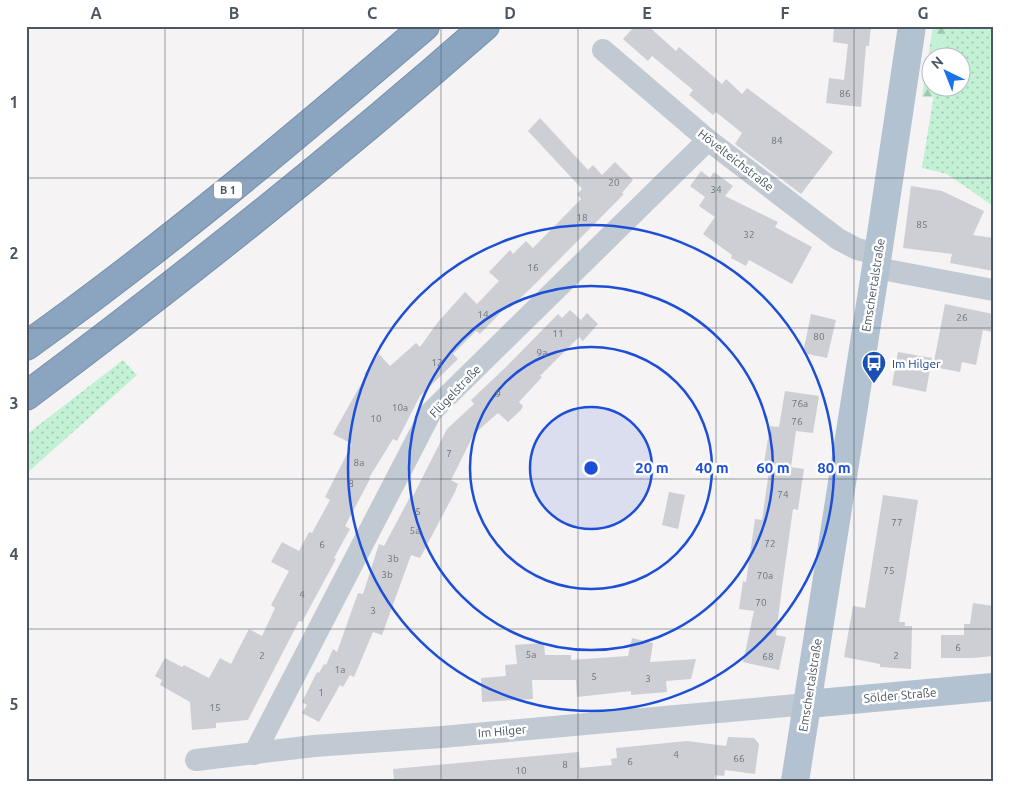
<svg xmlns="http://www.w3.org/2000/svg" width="1019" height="807" font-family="Ubuntu,sans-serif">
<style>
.grass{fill:url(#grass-dots)}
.forest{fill:url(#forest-firs)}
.building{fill:#cdcfd5}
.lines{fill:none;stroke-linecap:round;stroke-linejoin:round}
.highway-casing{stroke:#7690ad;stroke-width:30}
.minor{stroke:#c1cad2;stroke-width:22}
.major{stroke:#b3c2d1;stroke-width:28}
.highway{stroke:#8ba5c1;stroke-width:28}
.grid{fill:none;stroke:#4a5661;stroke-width:1;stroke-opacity:0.55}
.ring{fill:none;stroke:#1d4ed8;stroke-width:2.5}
.labels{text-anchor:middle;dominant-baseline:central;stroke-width:5;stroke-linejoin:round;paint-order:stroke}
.number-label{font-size:10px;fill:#6b747e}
.shield{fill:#fff;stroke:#808990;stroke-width:1}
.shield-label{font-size:11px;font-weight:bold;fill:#4a5661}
.street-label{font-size:12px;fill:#4a5661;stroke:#fff}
.transit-label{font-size:12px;fill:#164399;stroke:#fff;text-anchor:start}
.centre{fill:#1d4ed8;stroke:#fff;stroke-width:2.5}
.ring-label{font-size:15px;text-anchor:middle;font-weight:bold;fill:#1d4ed8;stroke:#fff;stroke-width:5;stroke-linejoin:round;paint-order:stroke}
.neatline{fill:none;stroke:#4a5661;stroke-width:2}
.grid-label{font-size:16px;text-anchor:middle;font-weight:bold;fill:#4a5661}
</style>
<defs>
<pattern id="grass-dots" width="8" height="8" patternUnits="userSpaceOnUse" patternTransform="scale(1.25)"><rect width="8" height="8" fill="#c3f1d5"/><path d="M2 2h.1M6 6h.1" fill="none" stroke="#a0c6b0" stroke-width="1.8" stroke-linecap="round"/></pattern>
<pattern id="forest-firs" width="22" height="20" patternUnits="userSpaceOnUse" patternTransform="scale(1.25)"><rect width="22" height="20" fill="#c3f1d5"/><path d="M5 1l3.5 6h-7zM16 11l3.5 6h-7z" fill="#a0c6b0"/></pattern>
</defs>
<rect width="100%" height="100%" fill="#f5f3f3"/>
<g class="grass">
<polygon points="947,26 993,26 993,206 947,174 922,168 935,88 962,88 962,58 940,57"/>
<polygon points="123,360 137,375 26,474 26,435"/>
</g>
<polygon class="forest" points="933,26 947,26 940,57 932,58 932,88 935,88 933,97 922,97"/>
<g class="building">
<polygon points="635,26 648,26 676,51 679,47 722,84 726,79 742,94 747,88 833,152 801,194 735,144 742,133 716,112 713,115 689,95 693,90 652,56 648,61 623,39"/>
<polygon points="834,26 871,26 869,46 866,46 861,107 826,103 829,78 844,80 848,44 833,42"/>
<polygon points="540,118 588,170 593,165 602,175 615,162 633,180 622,193 624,194 533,286 510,308 507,306 480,334 476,331 453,354 458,359 420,396 397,441 393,439 369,478 370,479 345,526 350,529 334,558 336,559 302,622 299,621 248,720 216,723 216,728 192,730 190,702 160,685 162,680 155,676 165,658 182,667 184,665 209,678 220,658 231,664 249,629 262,636 275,608 271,605 289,571 271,562 282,542 299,551 309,532 312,533 330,500 325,497 352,444 333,434 366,375 364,374 379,354 390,366 416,343 420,347 438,322 465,292 477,304 499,281 489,272 510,250 513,254 526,241 533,248 581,199 577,194 582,189 528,131"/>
<polygon points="701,171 710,178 714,172 733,186 725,196 778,222 775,227 812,247 792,284 749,260 746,266 731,258 732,255 703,234 715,217 699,206 705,197 690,186"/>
<polygon points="911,186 942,191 984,211 973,235 993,238 993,271 950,263 952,254 903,248"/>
<polygon points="945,304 993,314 993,332 983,330 976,365 962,362 960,372 933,367"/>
<polygon points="570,310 581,320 587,313 598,324 583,341 579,337 540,376 542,377 519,402 523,406 521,410 508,422 498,413 474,434 451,480 458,484 455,492 420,558 411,555 382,635 373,632 354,677 350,675 343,687 340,685 319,722 302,713 307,705 302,702 317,672 319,673 324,664 326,665 333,649 337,652 358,593 363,594 379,544 384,546 410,497 412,498 447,429 474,404 471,400 505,368 558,314 562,318"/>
<polygon points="811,314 836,320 827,358 803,353"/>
<polygon points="898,352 932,358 926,392 892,385"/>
<polygon points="785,391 819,396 813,433 796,431 791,467 804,469 798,510 793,509 782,587 776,635 786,637 779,670 743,662 754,611 739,609 743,581 746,582 755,519 762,520 770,464 764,463 770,426 779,427"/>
<polygon points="669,492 685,495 678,529 662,525"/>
<polygon points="883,495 918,500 899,622 905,622 905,626 912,626 911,669 880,667 880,664 844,657 853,606 865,608"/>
<polygon points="973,603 993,606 993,656 973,658 941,658 941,635 964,635 964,624 970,624"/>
<polygon points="632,638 653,643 650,662 696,659 691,679 666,681 667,692 631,695 631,691 577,697 576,680 532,680 533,699 482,702 481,678 506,676 505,665 517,664 515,645 544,643 545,655 571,655 571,660 628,656"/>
<polygon points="728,737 754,738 759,744 755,774 725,770 724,776 715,775 714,781 394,781 393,769 579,752 580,768 612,765 611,759 617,758 616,748 687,741 726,746"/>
</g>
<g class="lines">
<defs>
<g id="highway">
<path d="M26 346C165 247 295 137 425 26"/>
<path d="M26 396C184 278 337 156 485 26"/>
</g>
</defs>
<use href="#highway" class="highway-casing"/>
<g class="minor">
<polyline points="603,50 708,140 838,239 857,249 878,254"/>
<polyline points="876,268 993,290"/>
<polyline points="254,754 431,412 708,140"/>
<polyline points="196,760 314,746 442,737 808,704"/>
</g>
<g class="major">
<polyline points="808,704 993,687"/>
<polyline points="795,781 878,254 912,26"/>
</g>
<use href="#highway" class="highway"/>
</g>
<path class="grid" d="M165 26V781M303 26V781M441 26V781M578 26V781M716 26V781M854 26V781M26 178H993M26 328H993M26 479H993M26 629H993"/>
<circle cx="591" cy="468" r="61" fill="#1d4ed8" fill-opacity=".12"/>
<g class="ring">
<circle cx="591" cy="468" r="61"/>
<circle cx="591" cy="468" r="121"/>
<circle cx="591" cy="468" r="182"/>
<circle cx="591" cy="468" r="243"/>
</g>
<defs>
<symbol id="bus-pin" viewBox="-11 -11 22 30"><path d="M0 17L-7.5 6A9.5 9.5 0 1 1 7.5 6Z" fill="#1a4fb4" stroke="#fff"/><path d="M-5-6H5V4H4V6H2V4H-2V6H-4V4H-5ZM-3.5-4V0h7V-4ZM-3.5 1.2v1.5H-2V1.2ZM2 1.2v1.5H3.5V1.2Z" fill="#fff"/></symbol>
</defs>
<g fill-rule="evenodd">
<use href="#bus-pin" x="860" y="349" width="28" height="38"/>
</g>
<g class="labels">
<g class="number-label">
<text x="845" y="93">86</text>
<text x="777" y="140">84</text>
<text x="614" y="182">20</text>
<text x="716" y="189">34</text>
<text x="582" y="217">18</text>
<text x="922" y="224">85</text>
<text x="749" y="234">32</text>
<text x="533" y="267">16</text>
<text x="483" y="314">14</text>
<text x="962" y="317">26</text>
<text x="558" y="333">11</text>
<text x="819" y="336">80</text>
<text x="542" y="352">9a</text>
<text x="437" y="362">12</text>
<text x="498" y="393">9</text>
<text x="800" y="403">76a</text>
<text x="400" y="407">10a</text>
<text x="376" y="418">10</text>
<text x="797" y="421">76</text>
<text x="449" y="453">7</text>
<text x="359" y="462">8a</text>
<text x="351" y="483">8</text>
<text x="783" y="494">74</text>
<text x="418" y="511">5</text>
<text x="897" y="522">77</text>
<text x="415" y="530">5a</text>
<text x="770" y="543">72</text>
<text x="322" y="544">6</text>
<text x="393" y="558">3b</text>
<text x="889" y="570">75</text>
<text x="387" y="574">3b</text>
<text x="765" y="575">70a</text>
<text x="302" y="594">4</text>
<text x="761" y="602">70</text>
<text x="373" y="610">3</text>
<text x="958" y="647">6</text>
<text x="531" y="654">5a</text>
<text x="262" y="655">2</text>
<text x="896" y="655">2</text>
<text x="768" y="656">68</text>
<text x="340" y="669">1a</text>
<text x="594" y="676">5</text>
<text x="648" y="678">3</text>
<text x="321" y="692">1</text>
<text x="215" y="707">15</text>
<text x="676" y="754">4</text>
<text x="739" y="758">66</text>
<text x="630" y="761">6</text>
<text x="565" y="764">8</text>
<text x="521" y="770">10</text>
</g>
<rect class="shield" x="214" y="181.5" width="28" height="17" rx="4"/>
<g class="shield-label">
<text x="228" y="190">B 1</text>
</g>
<g class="street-label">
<text transform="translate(736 160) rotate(38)">Hövelteichstraße</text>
<text transform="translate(873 285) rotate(-81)">Emschertalstraße</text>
<text transform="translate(455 391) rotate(-46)">Flügelstraße</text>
<text transform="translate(810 685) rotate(-81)">Emschertalstraße</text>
<text transform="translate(900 695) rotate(-5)">Sölder Straße</text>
<text transform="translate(502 731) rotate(-5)">Im Hilger</text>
</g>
<g class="transit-label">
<text x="892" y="363">Im Hilger</text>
</g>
</g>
<circle cx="591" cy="468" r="8" class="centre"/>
<g class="ring-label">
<text x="652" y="473">20 m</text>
<text x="712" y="473">40 m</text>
<text x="773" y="473">60 m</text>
<text x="834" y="473">80 m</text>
</g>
<rect width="1019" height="807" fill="none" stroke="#ffffff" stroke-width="55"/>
<g transform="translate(946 72) rotate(317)"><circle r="24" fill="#ffffff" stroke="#b7bbc0"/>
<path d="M0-4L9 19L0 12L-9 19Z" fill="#1a73e8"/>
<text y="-8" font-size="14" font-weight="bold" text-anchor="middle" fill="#4a5661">N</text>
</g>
<rect x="28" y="28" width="964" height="752" class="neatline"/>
<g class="grid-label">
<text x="96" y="19">A</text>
<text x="234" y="19">B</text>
<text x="372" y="19">C</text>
<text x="510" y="19">D</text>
<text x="647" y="19">E</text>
<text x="785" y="19">F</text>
<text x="923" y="19">G</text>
<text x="14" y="108">1</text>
<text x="14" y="259">2</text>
<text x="14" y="409">3</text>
<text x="14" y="560">4</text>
<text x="14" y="710">5</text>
</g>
</svg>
